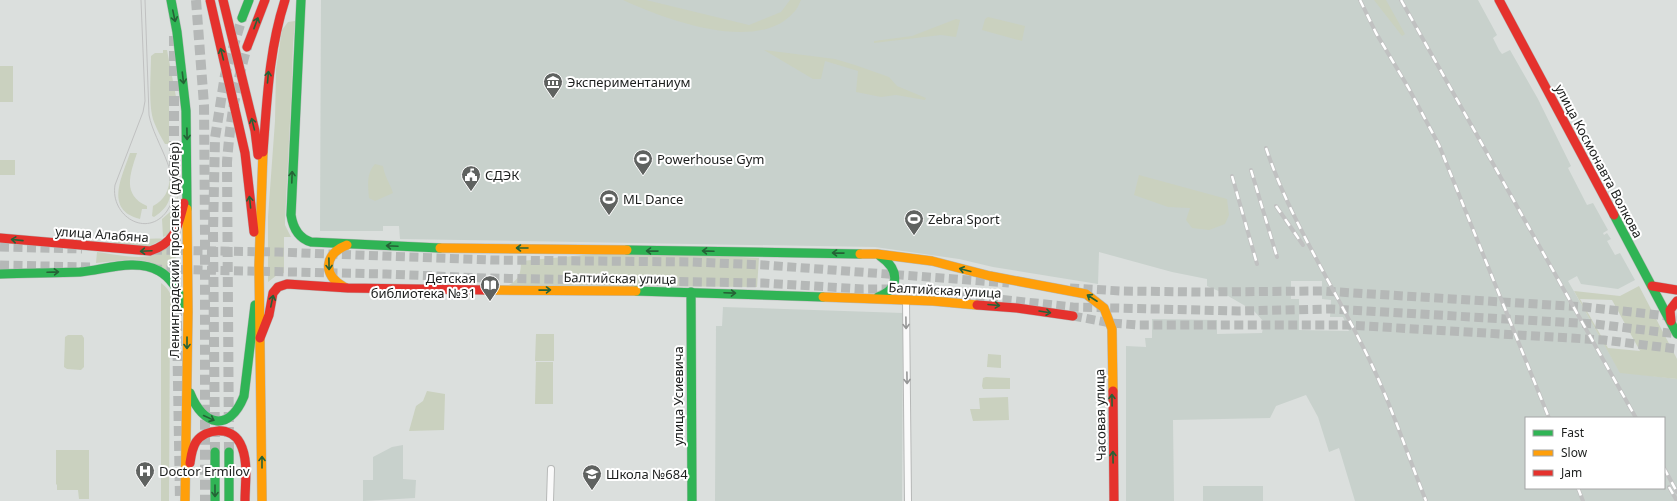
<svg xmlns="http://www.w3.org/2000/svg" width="1677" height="501" font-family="'Noto Sans',sans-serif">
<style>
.built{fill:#c8d1cc;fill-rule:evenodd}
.green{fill:#cad1bf;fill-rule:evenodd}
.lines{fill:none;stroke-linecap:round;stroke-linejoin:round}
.secondary-tunnel{stroke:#b5b8b7;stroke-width:9;stroke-dasharray:9 4.5;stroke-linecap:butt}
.primary-tunnel{stroke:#b5b8b7;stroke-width:10;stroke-dasharray:10 5;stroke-linecap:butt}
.street-casing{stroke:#b6b8b7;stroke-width:8}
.fast-casing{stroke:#b6b8b7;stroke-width:10}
.slow-casing{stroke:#b6b8b7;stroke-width:10}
.jam-casing{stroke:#b6b8b7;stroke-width:10}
.street{stroke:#fafafa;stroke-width:6}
.fast{stroke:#30b455;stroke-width:9}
.slow{stroke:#ff9f0a;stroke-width:9}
.jam{stroke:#e5322d;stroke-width:9}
.tram{stroke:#c0c1c1;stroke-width:1}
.rail-casing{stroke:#c0c1c1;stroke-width:4}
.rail{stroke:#fff;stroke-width:2.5;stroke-dasharray:8;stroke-linecap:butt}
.jam-bridge-casing{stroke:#b6b8b7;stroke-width:10;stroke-linecap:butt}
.jam-bridge{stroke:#e5322d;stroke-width:9}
.oneway{stroke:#256236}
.oneway2{stroke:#969797}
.labels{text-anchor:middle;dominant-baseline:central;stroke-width:4;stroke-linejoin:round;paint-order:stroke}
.poi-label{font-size:13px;fill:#1c1e1d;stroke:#fff;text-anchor:start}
.street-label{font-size:13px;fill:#1c1e1d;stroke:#fff}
</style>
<rect width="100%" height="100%" fill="#dbdfdd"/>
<g class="built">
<path d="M321 0H1478L1497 35 1493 38 1499 50 1502 54 1510 50 1538 99 1571 166 1568 168 1587 205 1593 203 1608 230 1603 233 1604 235 1607 233 1611 239 1607 241 1615 255 1620 253 1635 280 1618 289 1581 284 1577 276 1568 281 1620 372 1677 379V501H1355L1339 448 1329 452 1318 417 1306 395 1276 406 1270 418 1173 420 1174 501H1126V346L1146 347 1145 338H1152V319L1217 320V334L1262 333 1264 322 1254 311 1223 293 1207 286V279L1172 272 1099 252 1098 284 993 267 959 259 875 247 400 239 399 226H383V231H320ZM1291 281H1322V299L1331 300 1330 317H1343L1349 331 1299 330V299H1291ZM1526 418H1664V488H1526Z"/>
<polygon points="723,307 903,313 902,501 715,501 716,326 722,326"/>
<polygon points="403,445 403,479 416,480 415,498 363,501 363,480 373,480 373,457 392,447"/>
<rect x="1203" y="486" width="60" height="15"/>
</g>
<g class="green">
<path d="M623 0H646L749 25 781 12 790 0H801C799 4 797 10 793 13 757 54 664 19 623 0Z"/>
<polygon points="1374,0 1386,0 1405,34 1402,36"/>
<polygon points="988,17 1025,26 1022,41 982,30 985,19"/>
<polygon points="956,19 960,20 956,37 941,35 874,43 874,41 912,36"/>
<polygon points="295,21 293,45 291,101 285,221 285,225 291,237 284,237 284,273 277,275 268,282 268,217 275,121 276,69 282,30 288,22"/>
<path d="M163 50H167L177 102H169V144H165C161 137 157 130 154 122 148 106 151 74 151 56L155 53H163Z"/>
<polygon points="764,50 835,59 855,65 889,77 897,86 926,98 925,100 896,95 881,97 856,92 858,71 825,61 821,79 813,79"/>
<rect x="0" y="66" width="13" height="36"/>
<path d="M130 153H137C130 174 122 195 147 206V209H142L140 219C104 210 122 177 130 153Z"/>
<rect x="0" y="160" width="15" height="15"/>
<path d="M375 164 383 166C385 178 390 183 393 193L375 201 369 198C368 185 366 174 375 164Z"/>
<polygon points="1139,175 1227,199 1229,215 1225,224 1209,230 1192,228 1186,220 1190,208 1168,207 1134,195"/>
<path d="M170 177C172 196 171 206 154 217L152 216 153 206C165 200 169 190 170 177Z"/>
<path d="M178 196C178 210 178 232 163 237L162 219 170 212Z"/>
<path d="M109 232H125C136 243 149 237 163 239L150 246H142L116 244 110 240Z"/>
<path d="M175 241 177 281C151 252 131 260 96 263L97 252C113 254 138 260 154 255 162 253 168 246 175 241Z"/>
<path d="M605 253H670L759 258 757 287 509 285C520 279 521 272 521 261Z"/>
<path d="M161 283C170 289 174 300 175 310H170L169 501H161Z"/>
<path d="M1639 286 1677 359V379L1620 373 1574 291 1620 296ZM1580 299 1612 300 1640 351 1608 348Z"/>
<polygon points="536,334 554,334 554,361 535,361"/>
<polygon points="68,335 82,335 84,338 84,367 81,370 67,369 64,367 65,337"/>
<polygon points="988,354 1001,355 1001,368 987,367"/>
<polygon points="536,362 553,362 553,404 535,404"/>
<polygon points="986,377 1010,378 1010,389 983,389 982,386 983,378"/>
<polygon points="427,391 445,394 444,430 409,431 416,406 423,401"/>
<polygon points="1008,397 1009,420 973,421 970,409 980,409 979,398"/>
<polygon points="56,450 89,450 89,499 79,499 78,490 57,490 57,485 56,484"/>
</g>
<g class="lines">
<g class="secondary-tunnel">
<polyline points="0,247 82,249"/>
<polyline points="153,250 278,252 491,260 692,262 764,265 1009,283"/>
<polyline points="0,265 91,267"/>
<polyline points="153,269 386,274 485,278 763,283 863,289 904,289 1073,307 1238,311 1331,309 1595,324 1677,334"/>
<polyline points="1070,288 1121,291 1201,292 1322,291 1585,307 1677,317"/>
<polyline points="1073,316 1111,323 1138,325 1347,325 1604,340 1677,349"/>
</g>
<g class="primary-tunnel">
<polyline points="196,0 204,105 205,232 205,501"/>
<polyline points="174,36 174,145 180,501"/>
<polyline points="215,452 213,232 215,138 225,75 242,18"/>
<path d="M229 452 227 162C230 122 236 85 247 47"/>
</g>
<defs>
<g id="street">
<polyline points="906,300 908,501"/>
<polyline points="550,501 551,469"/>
</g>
<g id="fast">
<polyline points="171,0 177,32 186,111 187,209"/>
<path d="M301 0 291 215C293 228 298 238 311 242L440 248"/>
<polyline points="242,18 249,0"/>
<polyline points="1614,215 1677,334"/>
<polyline points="627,250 860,254"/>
<path d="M0 274C27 273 53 273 80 272 104 270 136 258 159 271 172 278 180 293 186 307"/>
<polyline points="636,291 823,297"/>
<polyline points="691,292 692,501"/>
<path d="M878 297C901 288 899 269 880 256"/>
<path d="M190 393C203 426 229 433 244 396L255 305"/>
<polyline points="215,452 215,501"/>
<polyline points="229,452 229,501"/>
</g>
<g id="slow">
<polyline points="440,248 627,250"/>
<polyline points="860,254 877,254 932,261 990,276 1086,294 1104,308 1112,329 1113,391"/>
<path d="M344 287C322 275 324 254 347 245"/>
<polyline points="485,290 636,291"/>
<polyline points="823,297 933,301 977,305"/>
<polyline points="185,501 188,312 187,209"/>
<polyline points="262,501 259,266 263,152"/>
</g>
<g id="jam">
<polyline points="223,0 255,131 258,155"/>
<polyline points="1499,0 1614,215"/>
<polyline points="247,47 265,0"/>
<polyline points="234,105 245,153 254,232"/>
<path d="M263 152C267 100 269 49 285 0"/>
<path d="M0 238 150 251C176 243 178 226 184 203"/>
<polyline points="1652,286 1677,290"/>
<polyline points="977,305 1017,308 1073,316"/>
<polyline points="1671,321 1670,310 1677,301"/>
<polyline points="260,338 269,315 273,293 278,287 287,284 348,288 485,290"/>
<polyline points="1113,391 1114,501"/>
<path d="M190 463C191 456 192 448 196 442 206 428 231 426 240 443 249 460 245 483 245 501"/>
</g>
</defs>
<use href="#street" class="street-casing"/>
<use href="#fast" class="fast-casing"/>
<use href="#slow" class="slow-casing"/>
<use href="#jam" class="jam-casing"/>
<use href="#street" class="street"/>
<use href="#fast" class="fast"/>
<use href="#slow" class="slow"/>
<use href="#jam" class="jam"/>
<path class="tram" d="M141 0 145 101 143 112 115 185C110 216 147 239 167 211 187 182 154 143 149 115L145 0"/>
<defs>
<g id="rail">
<polyline points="1360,0 1376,33 1408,87 1439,145 1549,418"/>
<polyline points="1401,0 1636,418"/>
<path d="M1266 148C1289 217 1328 277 1360 341 1387 392 1405 448 1426 501"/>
<polyline points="1251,170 1277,257"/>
<polyline points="1232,176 1257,264"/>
<polyline points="1276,206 1303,245"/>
<polyline points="1664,468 1677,492"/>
<polyline points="1669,487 1677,501"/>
<polyline points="1578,488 1583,501"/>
</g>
</defs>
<use href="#rail" class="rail-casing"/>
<use href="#rail" class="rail"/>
<defs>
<polyline id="jam-bridge" points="210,0 234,105"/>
</defs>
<use href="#jam-bridge" class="jam-bridge-casing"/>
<use href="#jam-bridge" class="jam-bridge"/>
</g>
<defs><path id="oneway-shaft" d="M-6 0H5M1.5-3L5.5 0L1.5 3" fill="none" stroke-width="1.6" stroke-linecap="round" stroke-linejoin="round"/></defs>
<g class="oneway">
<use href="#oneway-shaft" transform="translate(174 16) rotate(78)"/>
<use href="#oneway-shaft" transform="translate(256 23) rotate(-70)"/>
<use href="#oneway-shaft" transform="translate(222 54) rotate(-104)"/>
<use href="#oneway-shaft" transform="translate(268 77) rotate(-85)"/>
<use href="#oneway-shaft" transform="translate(183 78) rotate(83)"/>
<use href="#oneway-shaft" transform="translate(253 124) rotate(-104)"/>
<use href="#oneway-shaft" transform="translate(187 134) rotate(89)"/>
<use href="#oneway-shaft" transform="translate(292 177) rotate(-88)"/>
<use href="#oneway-shaft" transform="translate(250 202) rotate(-96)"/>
<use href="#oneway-shaft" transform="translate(17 240) rotate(-174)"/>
<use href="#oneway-shaft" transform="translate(392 246) rotate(-177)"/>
<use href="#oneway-shaft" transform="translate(522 248) rotate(-180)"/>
<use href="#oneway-shaft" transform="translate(146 251) rotate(177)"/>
<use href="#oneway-shaft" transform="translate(652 251) rotate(-179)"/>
<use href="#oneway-shaft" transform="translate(708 251) rotate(-178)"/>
<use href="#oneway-shaft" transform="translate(838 253) rotate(-179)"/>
<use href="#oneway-shaft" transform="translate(329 264) rotate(89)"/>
<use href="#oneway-shaft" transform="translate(965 270) rotate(-165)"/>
<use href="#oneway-shaft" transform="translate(53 272) rotate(-2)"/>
<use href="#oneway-shaft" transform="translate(545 290) rotate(-1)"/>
<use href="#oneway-shaft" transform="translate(730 293) rotate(2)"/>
<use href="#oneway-shaft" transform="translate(1092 298) rotate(-147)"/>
<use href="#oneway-shaft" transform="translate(272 301) rotate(-78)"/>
<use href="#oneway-shaft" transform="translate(994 305) rotate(5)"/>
<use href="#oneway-shaft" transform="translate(1045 312) rotate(9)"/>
<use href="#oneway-shaft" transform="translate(187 343) rotate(90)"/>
<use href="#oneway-shaft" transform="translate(1112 400) rotate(-91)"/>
<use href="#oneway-shaft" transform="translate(209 418) rotate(25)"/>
<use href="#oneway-shaft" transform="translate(1113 457) rotate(-91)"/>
<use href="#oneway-shaft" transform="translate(262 462) rotate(-90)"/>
<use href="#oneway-shaft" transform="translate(215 491) rotate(90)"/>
</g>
<g class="oneway2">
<use href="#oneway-shaft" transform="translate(906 323) rotate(89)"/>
<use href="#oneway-shaft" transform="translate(907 378) rotate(89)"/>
</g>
<defs>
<symbol id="museum-pin" viewBox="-11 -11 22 30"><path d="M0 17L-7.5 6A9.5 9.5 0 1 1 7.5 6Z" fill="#5f6260" stroke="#fff"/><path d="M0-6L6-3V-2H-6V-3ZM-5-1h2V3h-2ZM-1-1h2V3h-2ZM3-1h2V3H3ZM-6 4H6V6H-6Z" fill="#fff"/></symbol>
<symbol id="stadium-pin" viewBox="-11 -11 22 30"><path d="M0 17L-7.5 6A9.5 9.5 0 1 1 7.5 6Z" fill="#5f6260" stroke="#fff"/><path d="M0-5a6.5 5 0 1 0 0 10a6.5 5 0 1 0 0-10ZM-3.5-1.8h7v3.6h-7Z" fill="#fff"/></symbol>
<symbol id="civic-pin" viewBox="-11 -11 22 30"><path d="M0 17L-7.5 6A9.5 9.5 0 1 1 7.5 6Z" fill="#5f6260" stroke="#fff"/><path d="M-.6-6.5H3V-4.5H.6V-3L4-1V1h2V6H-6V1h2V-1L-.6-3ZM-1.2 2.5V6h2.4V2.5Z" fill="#fff"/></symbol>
<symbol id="library-pin" viewBox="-11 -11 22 30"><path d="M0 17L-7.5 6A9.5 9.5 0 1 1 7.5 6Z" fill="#5f6260" stroke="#fff"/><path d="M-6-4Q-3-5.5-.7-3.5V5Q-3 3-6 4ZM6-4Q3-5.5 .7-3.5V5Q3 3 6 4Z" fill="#fff"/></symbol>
<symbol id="hospital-pin" viewBox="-11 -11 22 30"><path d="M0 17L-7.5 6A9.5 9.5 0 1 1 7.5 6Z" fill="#5f6260" stroke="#fff"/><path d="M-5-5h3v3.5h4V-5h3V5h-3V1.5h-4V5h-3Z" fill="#fff"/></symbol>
<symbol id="school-pin" viewBox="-11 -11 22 30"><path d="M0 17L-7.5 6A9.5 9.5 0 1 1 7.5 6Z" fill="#5f6260" stroke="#fff"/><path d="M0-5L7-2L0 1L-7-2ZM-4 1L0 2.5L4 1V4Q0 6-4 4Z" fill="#fff"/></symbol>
</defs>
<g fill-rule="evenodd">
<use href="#museum-pin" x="542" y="71" width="22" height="30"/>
<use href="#stadium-pin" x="632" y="148" width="22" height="30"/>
<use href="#civic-pin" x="460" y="164" width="22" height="30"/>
<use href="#stadium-pin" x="598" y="188" width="22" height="30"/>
<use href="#stadium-pin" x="903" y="208" width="22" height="30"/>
<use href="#library-pin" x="479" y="274" width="22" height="30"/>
<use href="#hospital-pin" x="134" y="460" width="22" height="30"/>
<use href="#school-pin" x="581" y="463" width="22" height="30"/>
</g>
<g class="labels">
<g class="poi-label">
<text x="567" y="82">Экспериментаниум</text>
<text x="657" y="159">Powerhouse Gym</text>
<text x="485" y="175">СДЭК</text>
<text x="623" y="199">ML Dance</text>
<text x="928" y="219">Zebra Sport</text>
<text x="476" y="278" text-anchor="end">Детская<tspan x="476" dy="15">библиотека №31</tspan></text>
<text x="159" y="471">Doctor Ermilov</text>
<text x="606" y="474">Школа №684</text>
</g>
<g class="street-label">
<text transform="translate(1599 161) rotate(62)">улица Космонавта Волкова</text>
<text transform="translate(102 234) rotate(4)">улица Алабяна</text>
<text transform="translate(174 250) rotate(-90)">Ленинградский проспект (дублёр)</text>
<text transform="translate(620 278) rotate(1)">Балтийская улица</text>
<text transform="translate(945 290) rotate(3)">Балтийская улица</text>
<text transform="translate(678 396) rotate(-90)">улица Усиевича</text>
<text transform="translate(1100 415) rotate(-91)">Часовая улица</text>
</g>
</g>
<rect x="1525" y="417" width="140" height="72" fill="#ffffff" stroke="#a4a5a5"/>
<rect x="1533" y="430" width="20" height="6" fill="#30b455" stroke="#a4a5a5"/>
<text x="1561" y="437" font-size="12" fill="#1c1e1d">Fast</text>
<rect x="1533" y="450" width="20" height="6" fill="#ff9f0a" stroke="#a4a5a5"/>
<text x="1561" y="457" font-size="12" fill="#1c1e1d">Slow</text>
<rect x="1533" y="470" width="20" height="6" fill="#e5322d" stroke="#a4a5a5"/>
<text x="1561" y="477" font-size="12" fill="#1c1e1d">Jam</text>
</svg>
